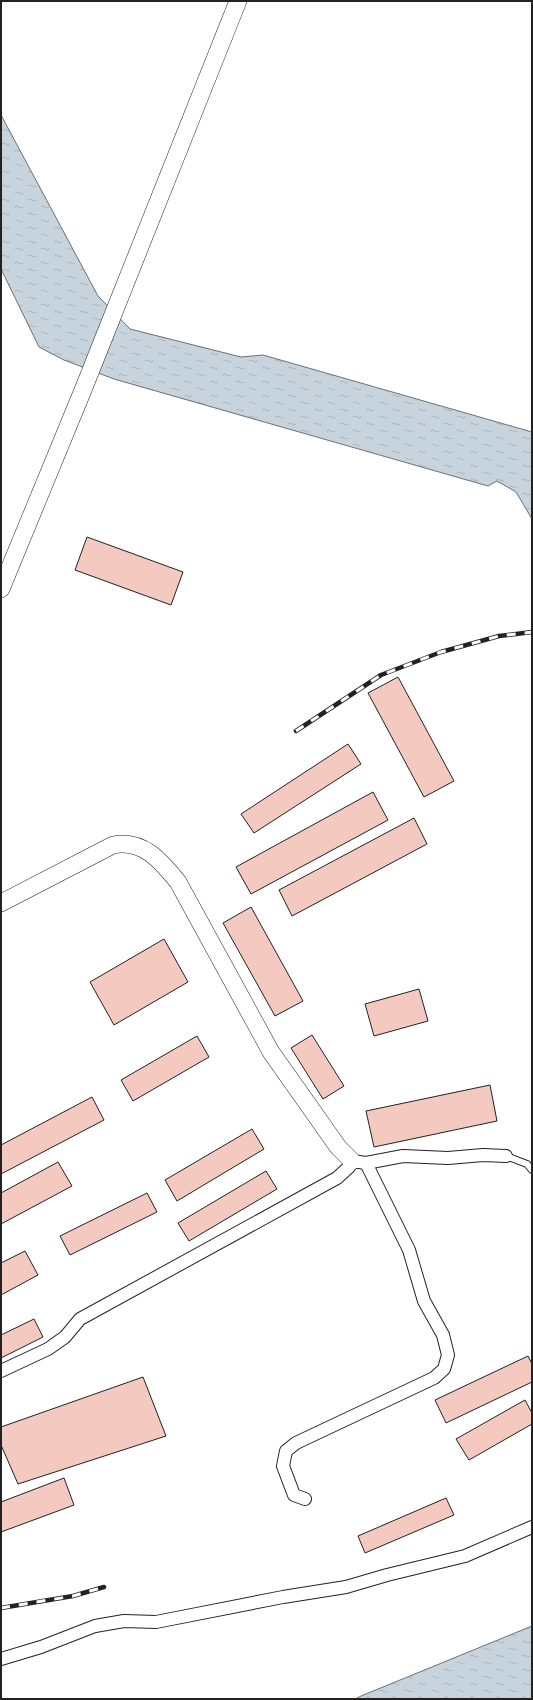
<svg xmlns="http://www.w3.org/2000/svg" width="533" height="1700" font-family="Raleway,sans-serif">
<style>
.water{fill:url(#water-ripples);stroke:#6f6f6f}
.building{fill:#f3c9c0;stroke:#222}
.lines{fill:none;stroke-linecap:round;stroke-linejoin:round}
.lane-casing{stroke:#222;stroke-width:8}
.street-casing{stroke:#222;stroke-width:14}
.secondary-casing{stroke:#222;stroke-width:18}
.lane{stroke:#fff;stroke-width:6}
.street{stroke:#fff;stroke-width:12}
.secondary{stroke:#fff;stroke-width:17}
.rail-casing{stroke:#222;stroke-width:4.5}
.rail{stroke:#fff;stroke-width:3;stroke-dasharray:9;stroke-linecap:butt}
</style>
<defs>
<pattern id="water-ripples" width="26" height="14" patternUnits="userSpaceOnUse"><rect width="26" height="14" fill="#c7d3dd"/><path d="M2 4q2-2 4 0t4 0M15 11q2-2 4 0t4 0" fill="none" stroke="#abb5bd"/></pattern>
</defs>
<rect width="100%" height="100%" fill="#fff"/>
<g class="water">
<polygon points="1,115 98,296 130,329 241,357 263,355 532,432 532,519 516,492 497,481 488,486 114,379 64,360 39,347 1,269"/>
<polygon points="532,1626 532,1699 355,1699 361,1696"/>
</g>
<g class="building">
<polygon points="87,537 183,572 171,605 75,570"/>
<polygon points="398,677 454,781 424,797 368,693"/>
<polygon points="348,744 361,764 254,833 241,814"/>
<polygon points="373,792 388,820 251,894 236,867"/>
<polygon points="414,818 427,844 292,916 279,890"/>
<polygon points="251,907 303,1001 275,1016 223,923"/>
<polygon points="164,939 188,982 114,1025 90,982"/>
<polygon points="419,989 428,1021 374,1036 365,1004"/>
<polygon points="312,1035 344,1086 323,1099 291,1048"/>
<polygon points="197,1036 209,1057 133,1101 121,1080"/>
<polygon points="490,1085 497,1121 374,1147 366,1111"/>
<polygon points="92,1097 104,1120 1,1174 1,1145"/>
<polygon points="252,1129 264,1149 177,1201 165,1180"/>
<polygon points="58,1162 72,1186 1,1224 1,1193"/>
<polygon points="266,1171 277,1189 189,1241 178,1223"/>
<polygon points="147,1193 157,1212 70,1255 60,1236"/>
<polygon points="25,1251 38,1275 1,1295 1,1263"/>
<polygon points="34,1319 43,1337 1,1358 1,1335"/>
<polygon points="528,1356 532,1364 532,1382 446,1423 435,1400"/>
<polygon points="143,1377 166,1436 18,1484 1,1445 1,1427"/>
<polygon points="525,1400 532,1413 532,1424 469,1460 456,1439"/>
<polygon points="64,1478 74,1505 1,1532 1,1502"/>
<polygon points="446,1498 454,1515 365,1553 358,1536"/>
</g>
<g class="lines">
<defs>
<polyline id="lane" points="506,1156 527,1164 532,1170"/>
<g id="street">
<polyline points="1,1371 48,1349 65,1337 80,1319 337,1178 349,1167 352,1161 366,1163 403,1156 448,1158 483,1155 506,1156"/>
<polyline points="305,1499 294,1495 283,1466 286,1451 296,1443 434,1378 444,1369 448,1355 443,1335 424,1301 409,1250 366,1163"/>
<polyline points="1,1659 41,1647 95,1626 124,1621 156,1622 283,1597 346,1587 387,1575 465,1556 532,1527"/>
</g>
<g id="secondary">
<polyline points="1,589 83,390 238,1"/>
<path d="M1 903 113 845C143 839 161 861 178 882L271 1052 338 1147 352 1161"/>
</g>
</defs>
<use href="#lane" class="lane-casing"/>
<use href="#street" class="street-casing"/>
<use href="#secondary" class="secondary-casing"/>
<use href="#lane" class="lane"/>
<use href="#street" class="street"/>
<use href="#secondary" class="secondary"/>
<defs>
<g id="rail">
<polyline points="296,731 381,675 441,652 499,636 532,632"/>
<polyline points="1,1608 73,1596 104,1587"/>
</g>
</defs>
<use href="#rail" class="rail-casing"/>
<use href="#rail" class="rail"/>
</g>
<rect width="533" height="1700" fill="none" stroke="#222222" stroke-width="4"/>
</svg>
